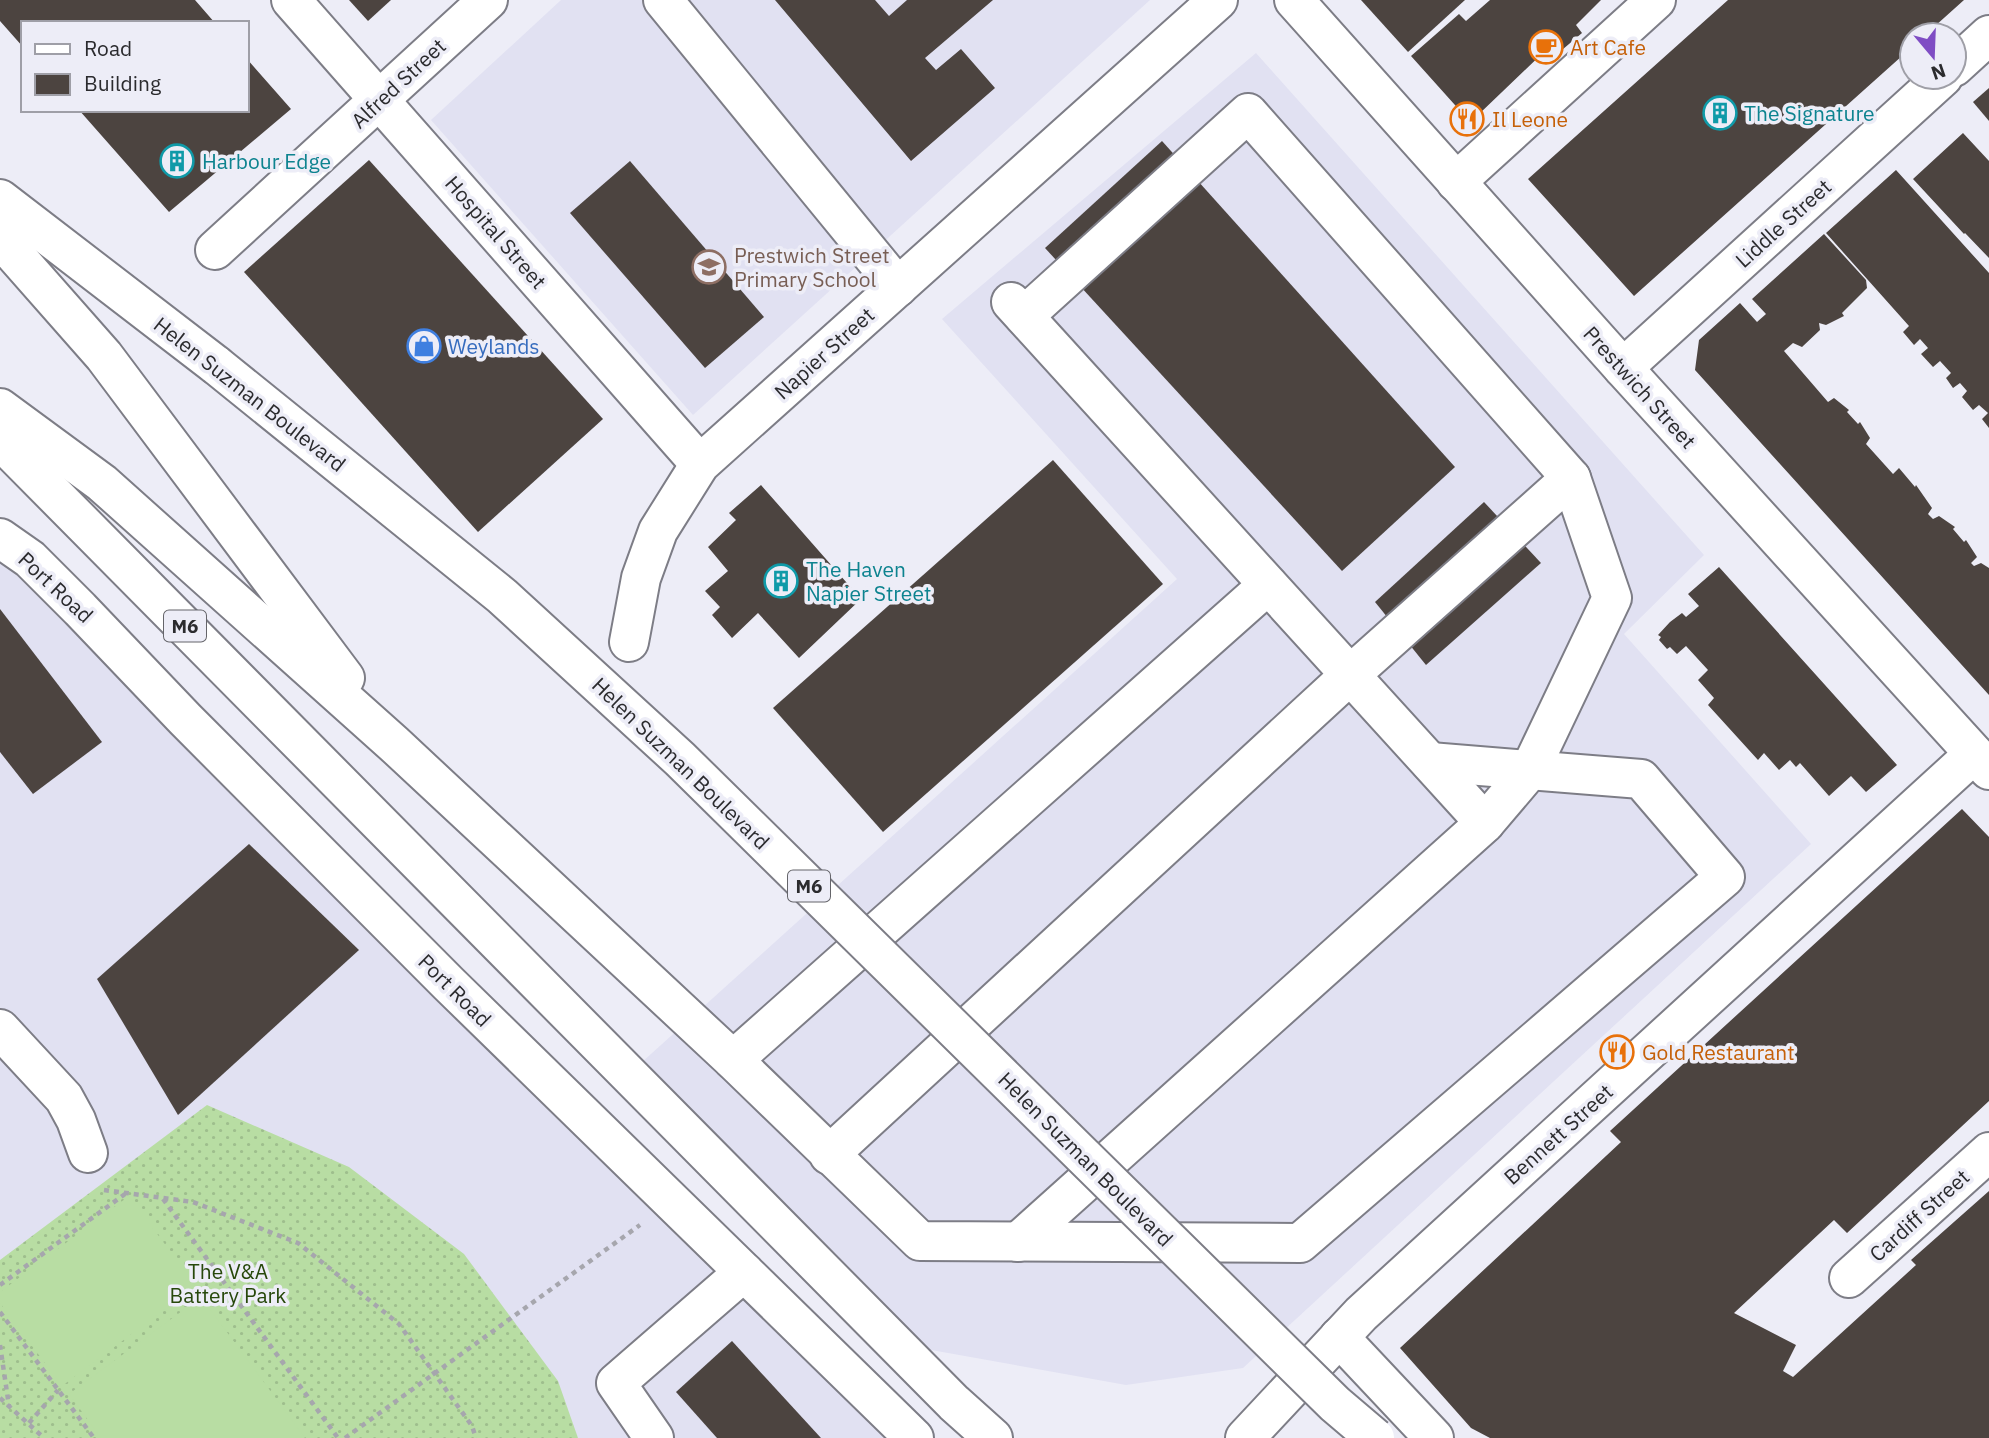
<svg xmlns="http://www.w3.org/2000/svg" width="1989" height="1438" font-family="'IBM Plex Sans',sans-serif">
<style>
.built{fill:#e1e1f2}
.grass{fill:url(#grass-dots)}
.pitch{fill:#b8dda3}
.building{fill:#4c4440}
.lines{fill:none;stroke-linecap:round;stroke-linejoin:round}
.minor-casing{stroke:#7d7d86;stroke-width:42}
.major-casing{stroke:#7d7d86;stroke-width:42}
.path{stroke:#a6a6ad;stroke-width:4.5;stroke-dasharray:5 5;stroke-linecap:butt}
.minor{stroke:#fff;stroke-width:38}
.major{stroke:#fff;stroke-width:38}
.major-bridge-casing{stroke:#7d7d86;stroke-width:42;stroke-linecap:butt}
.major-bridge{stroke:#fff;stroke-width:38}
.labels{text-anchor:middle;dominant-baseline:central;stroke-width:7;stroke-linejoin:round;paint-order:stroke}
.shield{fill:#ededf7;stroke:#65656a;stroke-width:2}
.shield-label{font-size:19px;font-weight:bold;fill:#2b2b2e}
.food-label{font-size:21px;fill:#c56008;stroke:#ededf7;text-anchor:start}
.street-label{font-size:21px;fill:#2b2b2e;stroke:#ededf7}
.culture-label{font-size:21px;fill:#0d838f;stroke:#ededf7;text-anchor:start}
.education-label{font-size:21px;fill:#785e54;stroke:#ededf7;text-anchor:start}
.shop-label{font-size:21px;fill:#366cbe;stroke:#ededf7;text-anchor:start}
.park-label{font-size:21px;fill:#27480b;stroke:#ededf7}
</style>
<defs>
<pattern id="grass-dots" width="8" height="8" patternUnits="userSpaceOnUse" patternTransform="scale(1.75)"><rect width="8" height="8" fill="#b8dda3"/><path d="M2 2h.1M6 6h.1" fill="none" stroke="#9ebe8d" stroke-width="1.8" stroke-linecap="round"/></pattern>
</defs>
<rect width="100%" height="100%" fill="#ededf7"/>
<g class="built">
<polygon points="561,0 1150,0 693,415 431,120"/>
<polygon points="1256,53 1704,555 1624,634 1811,844 1243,1368 1126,1385 920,1348 641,1063 1177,579 942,319"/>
<polygon points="0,557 19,571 892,1438 0,1438"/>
</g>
<polygon class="grass" points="207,1105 349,1167 464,1254 558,1381 578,1438 0,1438 0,1260"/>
<g class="pitch">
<polygon points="129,1196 196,1286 62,1386 0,1303 0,1292"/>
<polygon points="201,1297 305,1438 101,1438 69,1394"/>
</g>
<g class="building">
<polygon points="0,0 195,0 215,23 23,23 23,47 0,21"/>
<polygon points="349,0 391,0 368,21"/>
<polygon points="775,0 875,0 889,16 907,0 993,0 925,58 936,70 961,49 995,88 911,161"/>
<polygon points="1361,0 1465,0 1408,52"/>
<polygon points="1490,0 1601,0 1576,25 1582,33 1556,55 1549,47 1478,115 1463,114 1411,56 1459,14 1466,21"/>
<polygon points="1728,0 1964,0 1925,35 1912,35 1912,47 1634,296 1528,179"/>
<polygon points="247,59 291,109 169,212 79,110 247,110"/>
<polygon points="1989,88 1989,121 1973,102"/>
<polygon points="1963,133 1989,161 1989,258 1965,233 1964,234 1913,179"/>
<polygon points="1162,141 1455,467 1342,571 1045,248"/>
<polygon points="369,160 603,419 478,532 244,272"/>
<polygon points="630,161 764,317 705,368 570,213"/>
<polygon points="1896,170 1989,273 1989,428 1982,419 1988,413 1979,405 1973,410 1962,397 1967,391 1960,383 1953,388 1946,378 1951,373 1940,361 1933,367 1921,354 1928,348 1920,339 1914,345 1903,332 1909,326 1826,233"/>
<polygon points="1824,234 1866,280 1867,288 1842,313 1844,316 1826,325 1819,323 1820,330 1802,347 1793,343 1784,351 1828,402 1834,398 1849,410 1847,412 1858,424 1860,422 1870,438 1866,444 1893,474 1899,468 1915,487 1916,485 1932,508 1928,514 1933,519 1939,516 1955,527 1953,529 1964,542 1966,540 1977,557 1971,563 1974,566 1981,563 1989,568 1989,695 1695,370 1699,340 1740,303 1757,322 1766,314 1752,299"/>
<polygon points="1053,460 1163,584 883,832 773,708"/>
<polygon points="761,485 861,599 799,658 758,613 732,638 712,615 720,607 705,591 728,571 708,547 736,520 729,513"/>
<polygon points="1484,502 1541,563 1426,665 1375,602"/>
<polygon points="1719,567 1897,765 1866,792 1851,776 1829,796 1800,763 1796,767 1790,760 1779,770 1764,753 1758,760 1708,705 1714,698 1698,680 1708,670 1686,646 1677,654 1670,647 1667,649 1659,640 1661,637 1658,635 1670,622 1682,613 1686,617 1699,606 1688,594"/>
<polygon points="0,609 102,742 33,794 0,752"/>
<polygon points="1962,809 1989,837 1989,1101 1847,1233 1834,1220 1734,1313 1796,1345 1783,1371 1793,1377 1916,1265 1911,1260 1989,1191 1989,1438 1490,1438 1471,1428 1400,1348 1621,1142 1610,1131"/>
<polygon points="249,844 359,950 178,1115 97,979"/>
<polygon points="732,1341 821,1438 717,1438 676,1392"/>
</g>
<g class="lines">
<defs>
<g id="minor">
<polyline points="291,0 700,464"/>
<polyline points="663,0 898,287"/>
<polyline points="1294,0 1623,368 1989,770"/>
<polyline points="1954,67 1989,35"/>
<polyline points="1456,182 1656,0"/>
<polyline points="0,238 104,356 345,678"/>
<polyline points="215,250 488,0"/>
<polyline points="1011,302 1485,823 1018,1242"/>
<polyline points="1024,316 1248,113 1571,478 1612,598 1530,770 1485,823"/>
<polyline points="1623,368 1943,77"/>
<polyline points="0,408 102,483 394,744 733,1060 920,1241 1300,1243 1725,877 1641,779 1430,762"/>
<polyline points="0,538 30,559 80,609 185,719 449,984 914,1438"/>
<polyline points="629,642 641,578 658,531 700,464 1218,0"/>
<polyline points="0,1029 64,1098 76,1120 88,1153"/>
<polyline points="733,1060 1268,585"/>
<polyline points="829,1155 1350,675 1571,478"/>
<polyline points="1849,1278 1989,1152"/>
<polyline points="1339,1337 1434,1438"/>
<polyline points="654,1438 616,1383 744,1272"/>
<polyline points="1245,1438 1361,1314 1974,754"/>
</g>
<g id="major">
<polyline points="0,199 216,365"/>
<polyline points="0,440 954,1403 993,1438"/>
</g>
</defs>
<use href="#minor" class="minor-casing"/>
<use href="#major" class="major-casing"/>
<g class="path">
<polyline points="104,1190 193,1202 298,1243 399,1324 472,1426 476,1438"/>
<polyline points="163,1199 338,1438"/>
<polyline points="0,1285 125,1194"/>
<polyline points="0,1312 94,1438"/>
<polyline points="0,1345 9,1406"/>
<polyline points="0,1398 44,1438"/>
<polyline points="29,1423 58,1390"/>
<polyline points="345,1438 640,1225"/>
</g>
<use href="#minor" class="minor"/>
<use href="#major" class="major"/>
<defs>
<polyline id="major-bridge" points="216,365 502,596 680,759 1335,1404 1375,1438"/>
</defs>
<use href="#major-bridge" class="major-bridge-casing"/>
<use href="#major-bridge" class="major-bridge"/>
</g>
<defs>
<symbol id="cafe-ring" viewBox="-11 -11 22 22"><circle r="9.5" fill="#ededf7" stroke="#e8710a" stroke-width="1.5"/><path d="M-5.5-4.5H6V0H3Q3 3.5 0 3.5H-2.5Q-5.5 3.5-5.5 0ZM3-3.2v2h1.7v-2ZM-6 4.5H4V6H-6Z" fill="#e8710a"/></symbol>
<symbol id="building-ring" viewBox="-11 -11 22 22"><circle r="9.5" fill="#ededf7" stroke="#0f9aa8" stroke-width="1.5"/><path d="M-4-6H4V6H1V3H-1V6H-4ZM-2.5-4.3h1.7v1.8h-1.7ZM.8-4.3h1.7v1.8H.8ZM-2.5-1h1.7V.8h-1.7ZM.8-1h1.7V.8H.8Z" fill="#0f9aa8"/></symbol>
<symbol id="restaurant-ring" viewBox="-11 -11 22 22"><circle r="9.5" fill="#ededf7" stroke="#e8710a" stroke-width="1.5"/><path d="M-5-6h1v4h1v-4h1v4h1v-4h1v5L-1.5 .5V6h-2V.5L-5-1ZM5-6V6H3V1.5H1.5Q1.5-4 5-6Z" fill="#e8710a"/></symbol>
<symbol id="school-ring" viewBox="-11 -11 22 22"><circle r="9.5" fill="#ededf7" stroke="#8d6e63" stroke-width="1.5"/><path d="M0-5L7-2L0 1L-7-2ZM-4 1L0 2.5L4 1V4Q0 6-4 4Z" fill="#8d6e63"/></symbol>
<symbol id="shop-ring" viewBox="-11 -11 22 22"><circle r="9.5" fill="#ededf7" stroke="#3f7fe0" stroke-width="1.5"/><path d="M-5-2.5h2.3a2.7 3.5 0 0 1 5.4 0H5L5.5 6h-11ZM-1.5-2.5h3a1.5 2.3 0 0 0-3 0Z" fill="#3f7fe0"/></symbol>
</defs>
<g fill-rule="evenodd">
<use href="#cafe-ring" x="1527" y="28" width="38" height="38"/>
<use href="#building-ring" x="1701" y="94" width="38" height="38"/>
<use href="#restaurant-ring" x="1448" y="100" width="38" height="38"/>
<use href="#building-ring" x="158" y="142" width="38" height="38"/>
<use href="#school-ring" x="690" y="248" width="38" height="38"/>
<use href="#shop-ring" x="405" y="327" width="38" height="38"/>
<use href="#building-ring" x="762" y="562" width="38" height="38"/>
<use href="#restaurant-ring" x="1598" y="1033" width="38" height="38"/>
</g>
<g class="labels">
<g class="shield">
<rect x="164" y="610.5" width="42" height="31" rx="5"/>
<rect x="788" y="870.5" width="42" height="31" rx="5"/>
</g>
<g class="shield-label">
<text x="185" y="626">M6</text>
<text x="809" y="886">M6</text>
</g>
<g class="food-label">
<text x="1570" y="47">Art Cafe</text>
<text x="1492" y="119">Il Leone</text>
<text x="1642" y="1052">Gold Restaurant</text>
</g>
<g class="street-label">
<text transform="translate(398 83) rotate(-43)">Alfred Street</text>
<text transform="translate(1783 223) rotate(-42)">Liddle Street</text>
<text transform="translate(496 232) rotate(49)">Hospital Street</text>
<text transform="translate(824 353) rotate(-42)">Napier Street</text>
<text transform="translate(1640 387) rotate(48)">Prestwich Street</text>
<text transform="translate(250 394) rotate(38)">Helen Suzman Boulevard</text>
<text transform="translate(56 587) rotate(43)">Port Road</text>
<text transform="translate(681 763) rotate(44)">Helen Suzman Boulevard</text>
<text transform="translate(455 990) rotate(45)">Port Road</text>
<text transform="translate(1558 1134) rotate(-42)">Bennett Street</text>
<text transform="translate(1086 1159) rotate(45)">Helen Suzman Boulevard</text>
<text transform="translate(1919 1215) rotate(-42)">Cardiff Street</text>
</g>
<g class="culture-label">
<text x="1744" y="113">The Signature</text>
<text x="202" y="161">Harbour Edge</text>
<text x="806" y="569">The Haven<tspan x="806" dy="24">Napier Street</tspan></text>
</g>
<g class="education-label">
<text x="734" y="255">Prestwich Street<tspan x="734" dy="24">Primary School</tspan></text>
</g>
<g class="shop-label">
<text x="448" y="346">Weylands</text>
</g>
<g class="park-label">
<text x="228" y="1271">The V&amp;A<tspan x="228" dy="24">Battery Park</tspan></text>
</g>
</g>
<rect x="21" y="21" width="228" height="91" fill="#ededf7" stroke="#9f9fa7" stroke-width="2"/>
<rect x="35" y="44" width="35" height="10" fill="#ffffff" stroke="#9f9fa7" stroke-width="2"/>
<text x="84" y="56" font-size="21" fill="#2b2b2e">Road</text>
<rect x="35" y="74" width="35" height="21" fill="#4c4440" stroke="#9f9fa7" stroke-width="2"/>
<text x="84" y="91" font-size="21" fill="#2b2b2e">Building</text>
<g transform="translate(1933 56) rotate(161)"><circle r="33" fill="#ededf7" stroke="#9f9fa7" stroke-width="2"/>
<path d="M0-5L12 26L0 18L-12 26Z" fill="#7f4dc4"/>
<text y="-10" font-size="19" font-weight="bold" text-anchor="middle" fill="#2b2b2e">N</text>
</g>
</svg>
